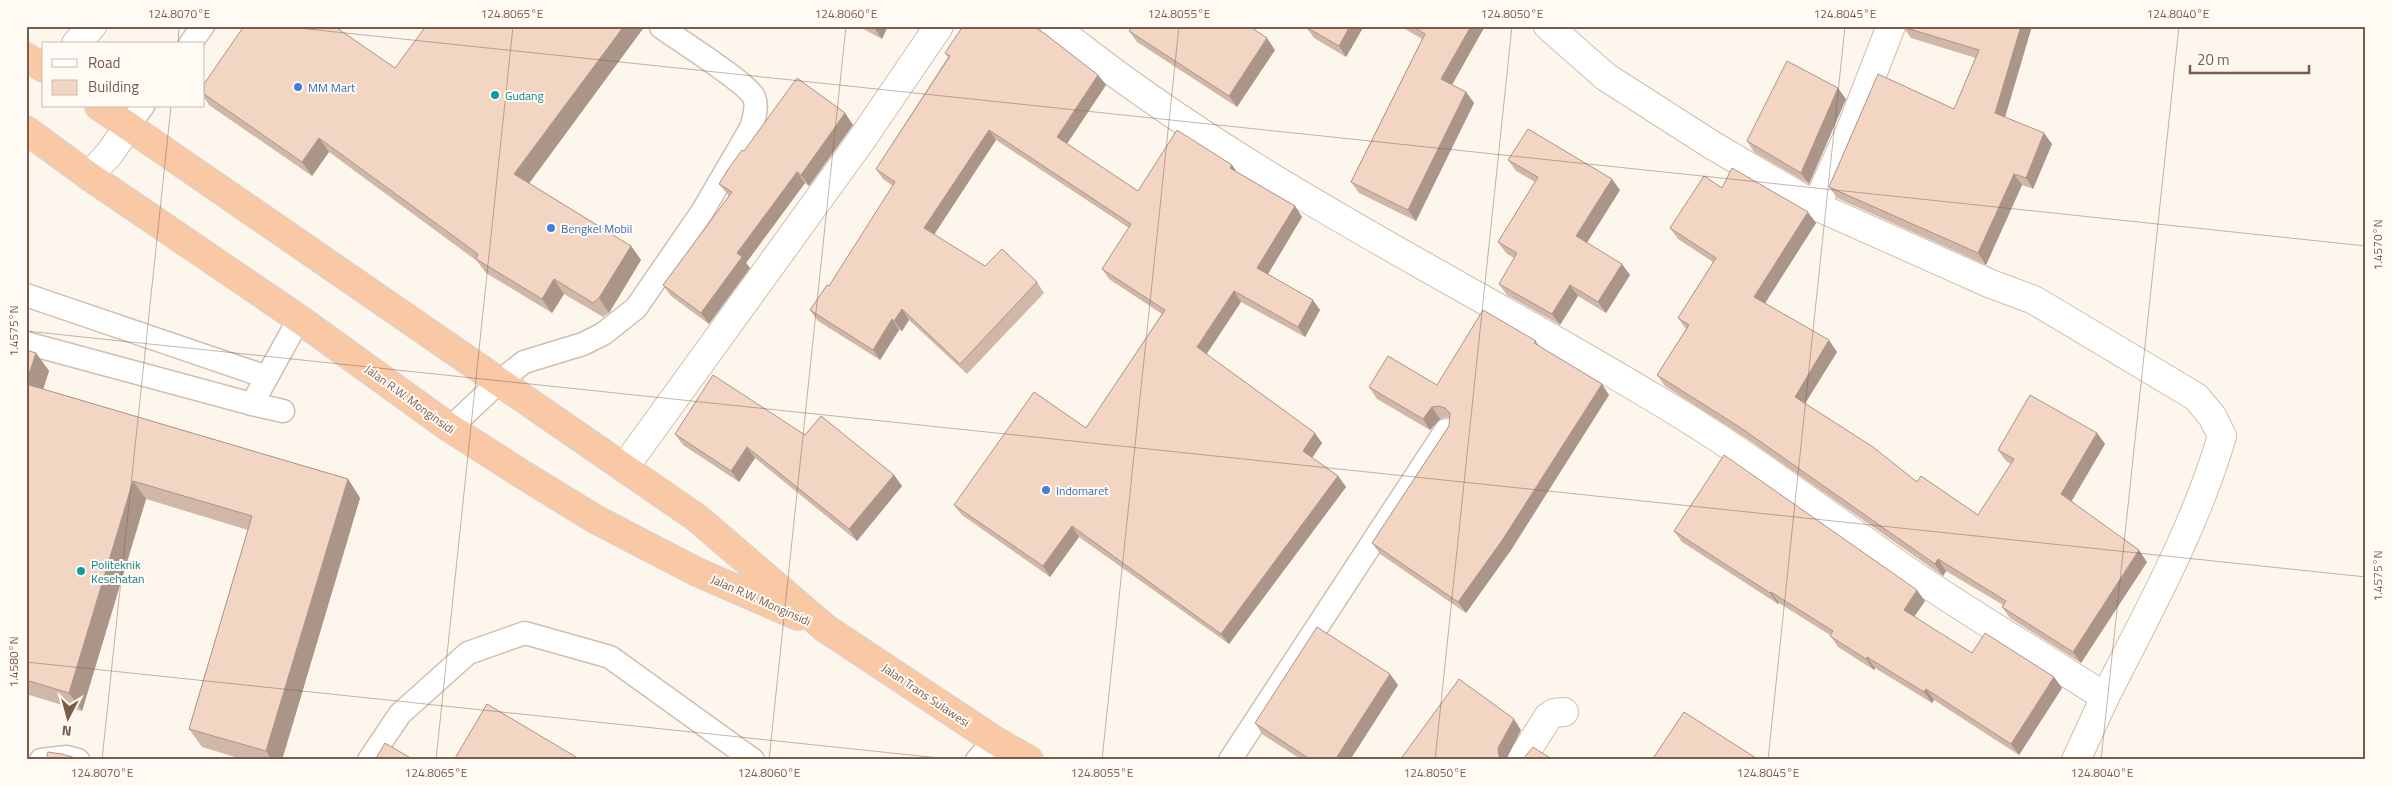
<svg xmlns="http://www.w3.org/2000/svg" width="2392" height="786" font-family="'Titillium Web',sans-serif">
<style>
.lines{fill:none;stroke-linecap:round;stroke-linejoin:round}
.service-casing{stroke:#d1beb0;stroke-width:25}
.minor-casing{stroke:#d1beb0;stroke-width:30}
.trunk-casing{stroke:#dad1cd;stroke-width:30}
.service{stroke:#fff;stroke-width:22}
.minor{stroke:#fff;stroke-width:28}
.trunk{stroke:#f9c8a4;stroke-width:28}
.wall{fill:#d1b7a8}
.shaded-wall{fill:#aa9588}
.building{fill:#f3d5c3;stroke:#aa9588}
.ticks{fill:none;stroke:#7a5c4d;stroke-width:1;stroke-opacity:0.45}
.shop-dot{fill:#3f7fe0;stroke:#fffaf3;stroke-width:2}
.culture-dot{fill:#0f9aa8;stroke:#fffaf3;stroke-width:2}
.labels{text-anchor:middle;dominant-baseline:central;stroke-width:4;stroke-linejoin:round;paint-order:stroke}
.shop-label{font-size:12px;fill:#366cbe;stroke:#fffaf3;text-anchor:start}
.culture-label{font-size:12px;fill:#0d838f;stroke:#fffaf3;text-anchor:start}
.street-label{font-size:12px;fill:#7a5c4d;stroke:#fffaf3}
.neatline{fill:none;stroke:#7a5c4d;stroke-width:2}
.ticks-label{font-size:12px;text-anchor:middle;fill:#7a5c4d}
</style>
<rect width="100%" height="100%" fill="#fdf6ec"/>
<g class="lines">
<defs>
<g id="service">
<polyline points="190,44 203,26"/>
<polyline points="127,128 143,106"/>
<polyline points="26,295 267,377"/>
<polyline points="26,343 252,404 299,319"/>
<polyline points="252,404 283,411"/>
<path d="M450 428 500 381 524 362 583 344 603 334 636 308 702 212 751 128C754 118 758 107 754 97 746 82 679 40 661 27"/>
<polyline points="41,760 67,757 78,760"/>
<polyline points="369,760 400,714 468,653 525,633 610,657 753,760"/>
<polyline points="977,760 994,740"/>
<polyline points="1230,760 1446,430"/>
</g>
<g id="minor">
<path d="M1054 26C1246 182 1473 286 1682 415 1760 463 1834 520 1909 572 1973 615 2040 655 2105 697L2076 760"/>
<path d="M1548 26 1606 77 1712 145 1816 206 1991 284 2034 300 2196 397 2212 416 2222 436C2195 528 2148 612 2105 697"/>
<polyline points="76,44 92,26"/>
<polyline points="89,176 110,153 127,128"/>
<polyline points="1816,206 1851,129 1891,26"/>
<polyline points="624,468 860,142 939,26"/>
<polyline points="1521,760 1548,717 1554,713 1564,712"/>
</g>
<g id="trunk">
<polyline points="26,57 44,68"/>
<polyline points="99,106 697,518 825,628 994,740 1029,760"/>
<polyline points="26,130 89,176 299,319 450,428 517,471 595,519 697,572 798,616"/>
</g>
</defs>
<use href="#service" class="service-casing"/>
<use href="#minor" class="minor-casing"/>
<use href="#trunk" class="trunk-casing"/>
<use href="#service" class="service"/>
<use href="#minor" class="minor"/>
<use href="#trunk" class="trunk"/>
</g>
<g class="wall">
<polygon points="858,26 888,26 882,39"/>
<polygon points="1364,26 1346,57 1314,38 1306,27"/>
<polygon points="1400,26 1485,26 1452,85 1466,92 1474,103 1416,221 1359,193 1351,182 1422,39"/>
<polygon points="2032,26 2005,117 2052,144 2033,189 2022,185 1986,265 1837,198 1829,187 1954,109 1976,58 1911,38 1903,27"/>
<polygon points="1129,31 1275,50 1237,107 1137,42"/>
<polygon points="945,53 1098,75 1106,85 1067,144 1138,191 1232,165 1237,172 1295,206 1302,217 1268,274 1320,310 1305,337 1241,302 1206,354 1322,443 1312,458 1338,476 1346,487 1229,644 1079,537 1050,577 962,515 954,505 1086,428 1162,314 1109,279 1102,269 1129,228 996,140 934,235 985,266 1037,282 1044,293 967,374 909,320 902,331 899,330 880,360 818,321 810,310 829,286 893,186 883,179 876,169 948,57"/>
<polygon points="204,84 529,183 631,246 641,260 609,313 603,317 564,294 552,313 486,273 477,261 329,152 312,176 209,105 204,97"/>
<polygon points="1846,99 1809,184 1754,152 1747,141"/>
<polygon points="845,113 853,125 809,186 805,183 746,263 750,268 709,324 671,296 663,285 729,196 719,184 744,151"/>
<polygon points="1508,160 1620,190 1587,243 1630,275 1606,313 1578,296 1560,325 1507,295 1499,284 1514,258 1506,253 1498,242 1535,182 1516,171"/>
<polygon points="1722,188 1816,223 1765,303 1837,352 1805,404 1917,482 1978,515 2011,464 2006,461 1998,450 2097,433 2105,444 2072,501 2147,562 2081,663 2010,618 2002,607 2003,605 1946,571 1943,576 1749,440 1665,386 1657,375 1686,329 1678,318 1713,262 1678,239 1670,228"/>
<polygon points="1536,341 1540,347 1609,395 1511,550 1466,613 1380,554 1372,543 1449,426 1450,418 1446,417 1440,419 1430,430 1377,399 1369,387 1437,385"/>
<polygon points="26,350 36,353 49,371 43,389 348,479 360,498 282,760 245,760 202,747 189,729 248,530 146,499 82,711 26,694"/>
<polygon points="675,434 805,435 894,475 902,486 857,541 755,458 739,482 683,445"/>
<polygon points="1674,531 1925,601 1914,617 1972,653 2054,677 2062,688 2019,755 1934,700 1932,703 1875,668 1874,670 1838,647 1830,635 1779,603 1778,604 1682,542"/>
<polygon points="1398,685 1350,760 1302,760 1262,734 1255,723"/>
</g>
<g class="shaded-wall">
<polygon points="624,26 645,26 525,189 514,174"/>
<polygon points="875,26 888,26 882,39 874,27"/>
<polygon points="1350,26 1364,26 1346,57 1339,46"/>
<polygon points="1471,26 1485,26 1449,90 1441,79"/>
<polygon points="2021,26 2032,26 2003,124 1995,113"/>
<polygon points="1267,38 1275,50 1237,107 1229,96"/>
<polygon points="1098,75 1106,85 1064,148 1057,137"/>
<polygon points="1838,88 1846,99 1809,184 1801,173"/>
<polygon points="1466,92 1474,103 1416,221 1408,210"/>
<polygon points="845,113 853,125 809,186 801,175"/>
<polygon points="989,130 996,140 931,239 924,228"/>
<polygon points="2044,133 2052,144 2033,189 2026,178"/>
<polygon points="319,138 329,152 312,176 302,162"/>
<polygon points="1232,165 1239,175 1230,168"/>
<polygon points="797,172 805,183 746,263 750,268 709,324 701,313 737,253"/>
<polygon points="2014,174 2022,185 1986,265 1978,253"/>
<polygon points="1612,179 1620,190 1584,247 1576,236"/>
<polygon points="1295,206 1302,217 1265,279 1257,268"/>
<polygon points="1808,212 1816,223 1762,308 1754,297"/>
<polygon points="631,246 641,260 609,313 599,298"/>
<polygon points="1622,264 1630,275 1606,313 1598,302"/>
<polygon points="554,279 564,294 552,313 542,299"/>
<polygon points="1570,285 1578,296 1560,325 1552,314"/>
<polygon points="1234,291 1241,302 1204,358 1197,347"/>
<polygon points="1313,300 1320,310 1305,337 1298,327"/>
<polygon points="902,309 909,320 902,331 894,321"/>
<polygon points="892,319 899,330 880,360 873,350"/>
<polygon points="1829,340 1837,352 1802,408 1795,397"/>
<polygon points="36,353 49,371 39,402 26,384"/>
<polygon points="1602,384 1609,395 1511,550 1466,613 1458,602"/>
<polygon points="1432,407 1440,419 1430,430 1423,419"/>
<polygon points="1315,433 1322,443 1310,461 1303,451"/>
<polygon points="2097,433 2105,444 2069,505 2061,494"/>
<polygon points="747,447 755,458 739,482 731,471"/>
<polygon points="894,475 902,486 857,541 849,529"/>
<polygon points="1338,476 1346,487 1229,644 1221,634"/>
<polygon points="348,479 360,498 282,760 272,760 266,751"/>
<polygon points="133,481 146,499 82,711 69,693"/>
<polygon points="1072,526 1079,537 1050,577 1043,566"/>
<polygon points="2139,550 2147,562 2081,663 2073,652"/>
<polygon points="1938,559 1946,571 1943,576 1935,564"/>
<polygon points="1917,590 1925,601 1911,621 1904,610"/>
<polygon points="1771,592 1779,603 1778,604 1770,593"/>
<polygon points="1867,657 1875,668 1874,670 1866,659"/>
<polygon points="1390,674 1398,685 1350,760 1335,760"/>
<polygon points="2054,677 2062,688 2019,755 2011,744"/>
<polygon points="1926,689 1934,700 1932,703 1924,692"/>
<polygon points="1514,719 1521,730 1506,760 1502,760 1499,756 1498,748"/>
</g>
<g class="building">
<polygon points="244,26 334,26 395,68 426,26 624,26 514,174 631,246 599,298 593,303 554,279 542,299 476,259 478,254 319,138 302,162 204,94 204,84"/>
<polygon points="963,26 1033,26 1044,33 1098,75 1057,137 1138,191 1177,130 1232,165 1230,168 1295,206 1257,268 1313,300 1298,327 1234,291 1197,347 1315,433 1303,451 1338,476 1221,634 1072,526 1043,566 954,505 1034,392 1086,428 1165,310 1102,269 1131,224 989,130 924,228 985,266 1002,249 1037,282 960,364 902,309 894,321 892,319 873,350 810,310 827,285 829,286 895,182 876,169 950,56 945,53"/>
<polygon points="1133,26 1249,26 1267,38 1229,96 1129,31"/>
<polygon points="1306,26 1350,26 1339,46 1306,27"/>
<polygon points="1412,26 1471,26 1441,79 1466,92 1408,210 1351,182 1425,34"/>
<polygon points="1903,26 2021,26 1995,113 2044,133 2026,178 2014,174 1978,253 1829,187 1878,74 1954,109 1979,50 1903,27"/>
<polygon points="1787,61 1838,88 1801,173 1747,141"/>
<polygon points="797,78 845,113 801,175 797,172 737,253 742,257 701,313 663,285 732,192 719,184 729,168 742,150 744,151"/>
<polygon points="1528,129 1612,179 1576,236 1622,264 1598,302 1570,285 1552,314 1499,284 1517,253 1498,242 1538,177 1508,160"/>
<polygon points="1732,168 1808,212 1754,297 1829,340 1795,397 1873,447 1917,482 1921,476 1978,515 2014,459 1998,450 2030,395 2097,433 2061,494 2139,550 2073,652 2002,607 2006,601 1938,559 1935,564 1741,428 1657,375 1689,325 1678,318 1716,258 1670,228 1704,176 1722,188"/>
<polygon points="1483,310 1536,341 1534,343 1602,384 1503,539 1458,602 1372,543 1449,426 1450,413 1445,408 1438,406 1432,407 1423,419 1369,387 1388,356 1437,385"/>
<polygon points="26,350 36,353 26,383"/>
<polygon points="713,375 805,435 821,416 894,475 849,529 747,447 731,471 675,434"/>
<polygon points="26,384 348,479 266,751 189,729 252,516 133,481 69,693 26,680"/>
<polygon points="1724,455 1917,590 1904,610 1972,653 1985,633 2054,677 2011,744 1926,689 1924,692 1867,657 1866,659 1830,636 1833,631 1771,592 1770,593 1674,531"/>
<polygon points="1317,627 1390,674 1335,760 1311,760 1255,723"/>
<polygon points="1459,679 1514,719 1498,748 1499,756 1503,760 1400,760"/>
<polygon points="487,704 581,760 454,760"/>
<polygon points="1684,712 1759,760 1652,760"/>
<polygon points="385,743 414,760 375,760"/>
<polygon points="1533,747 1553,760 1522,760"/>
<polygon points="48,752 62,754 82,760 46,760"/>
</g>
<path class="ticks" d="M279 26 2366 246M178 44 179 26M26 331 2366 577M26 662 958 760M102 760 171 106M436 760 513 26M769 760 846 26M1102 760 1179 26M1435 760 1512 26M1768 760 1845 26M2101 760 2179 26"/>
<g class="shop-dot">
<circle cx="298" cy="87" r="5"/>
<circle cx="551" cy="228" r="5"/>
<circle cx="1046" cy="490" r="5"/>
</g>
<g class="culture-dot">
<circle cx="495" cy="95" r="5"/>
<circle cx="81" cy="571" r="5"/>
</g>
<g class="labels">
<g class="shop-label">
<text x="308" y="87">MM Mart</text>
<text x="561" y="228">Bengkel Mobil</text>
<text x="1056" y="490">Indomaret</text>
</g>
<g class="culture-label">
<text x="505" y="95">Gudang</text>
<text x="91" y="564">Politeknik<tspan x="91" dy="14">Kesehatan</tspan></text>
</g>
<g class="street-label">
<text transform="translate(410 399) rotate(36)">Jalan R.W. Monginsidi</text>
<text transform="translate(761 600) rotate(24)">Jalan R.W. Monginsidi</text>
<text transform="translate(926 695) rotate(34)">Jalan Trans Sulawesi</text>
</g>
</g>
<rect width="2392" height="786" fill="none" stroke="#fffaf3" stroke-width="55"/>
<rect x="42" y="42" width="162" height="65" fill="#fffaf3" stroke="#cabbb1"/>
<rect x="52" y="59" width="25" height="8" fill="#ffffff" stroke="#cabbb1"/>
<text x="88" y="68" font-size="15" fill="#7a5c4d">Road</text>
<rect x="52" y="80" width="25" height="15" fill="#f3d5c3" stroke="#cabbb1"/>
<text x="88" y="92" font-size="15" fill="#7a5c4d">Building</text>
<g transform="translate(68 718) rotate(186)" stroke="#fffaf3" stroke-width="4" paint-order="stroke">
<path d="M0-4L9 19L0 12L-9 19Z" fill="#7a5c4d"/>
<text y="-8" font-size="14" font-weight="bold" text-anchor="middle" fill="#7a5c4d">N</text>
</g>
<path d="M2190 65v8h119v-8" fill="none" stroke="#7a5c4d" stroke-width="2.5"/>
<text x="2197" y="65" font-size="15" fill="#7a5c4d" stroke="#fffaf3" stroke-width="4" paint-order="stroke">20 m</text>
<rect x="28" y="28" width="2336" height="730" class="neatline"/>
<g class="ticks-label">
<text x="179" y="18">124.8070°E</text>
<text x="512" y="18">124.8065°E</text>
<text x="846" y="18">124.8060°E</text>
<text x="1179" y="18">124.8055°E</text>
<text x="1512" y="18">124.8050°E</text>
<text x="1845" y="18">124.8045°E</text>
<text x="2178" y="18">124.8040°E</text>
<text transform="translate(2378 245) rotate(-90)" y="4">1.4570°N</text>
<text transform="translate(14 331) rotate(-90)" y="4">1.4575°N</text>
<text transform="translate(2378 576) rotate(-90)" y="4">1.4575°N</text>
<text transform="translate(14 662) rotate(-90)" y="4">1.4580°N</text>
<text x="102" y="777">124.8070°E</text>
<text x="436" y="777">124.8065°E</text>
<text x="769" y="777">124.8060°E</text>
<text x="1102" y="777">124.8055°E</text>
<text x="1435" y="777">124.8050°E</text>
<text x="1768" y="777">124.8045°E</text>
<text x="2102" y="777">124.8040°E</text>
</g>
</svg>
